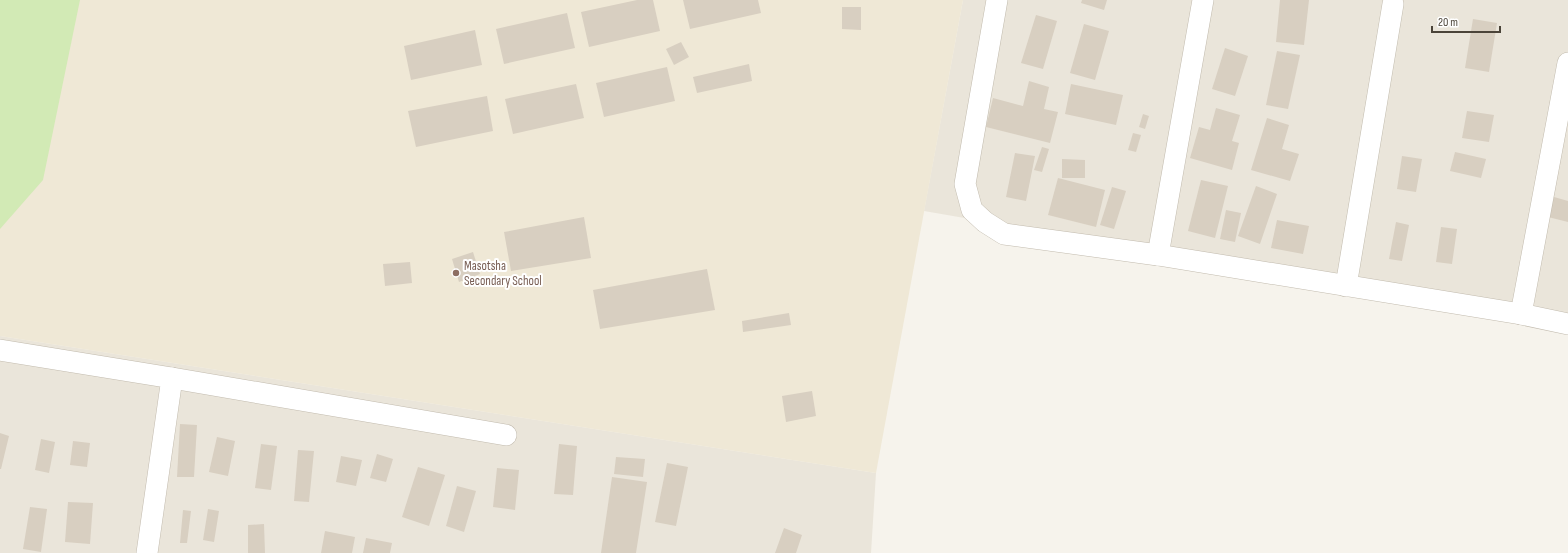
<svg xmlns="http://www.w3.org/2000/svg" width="1568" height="553" font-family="'Sofia Sans Condensed',sans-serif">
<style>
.residential{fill:#eae5da}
.education{fill:#efe8d6}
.green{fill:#d2eab5}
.building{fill:#d8cfc1}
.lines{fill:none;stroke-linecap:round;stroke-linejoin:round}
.minor-casing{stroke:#c2bbae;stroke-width:22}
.minor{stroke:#fff;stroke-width:21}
.education-dot{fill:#8d6e63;stroke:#fff;stroke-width:1.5}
.labels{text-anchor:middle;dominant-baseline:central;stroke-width:4;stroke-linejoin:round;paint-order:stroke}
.education-label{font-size:13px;fill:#785e54;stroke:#fff;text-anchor:start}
</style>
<rect width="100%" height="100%" fill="#f6f3ec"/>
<g class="residential">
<polygon points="963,0 1568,0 1568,322 924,211"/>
<polygon points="0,336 876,473 871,553 0,553"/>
</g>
<polygon class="education" points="0,0 963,0 876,473 0,336"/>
<polygon class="green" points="0,0 80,0 43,180 0,229"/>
<g class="building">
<polygon points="637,0 653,0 660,31 589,47 581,12"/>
<polygon points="683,0 758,0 761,13 690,29"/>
<polygon points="1082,0 1107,0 1104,10 1081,3"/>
<polygon points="1280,0 1309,0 1304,45 1276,42"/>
<polygon points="842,7 861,7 861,30 842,29"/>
<polygon points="567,13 575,48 504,64 496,29"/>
<polygon points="1036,15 1057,21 1043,69 1021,63"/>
<polygon points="1473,19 1497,23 1489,72 1465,68"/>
<polygon points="1084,24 1109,31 1095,80 1070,73"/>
<polygon points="475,30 482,65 411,80 404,46"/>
<polygon points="681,42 689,57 674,65 666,49"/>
<polygon points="1225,48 1248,56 1235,96 1212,89"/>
<polygon points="1277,51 1300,55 1288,109 1266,105"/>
<polygon points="749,64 752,81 697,93 693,77"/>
<polygon points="667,67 675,101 604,117 596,83"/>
<polygon points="1029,81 1049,87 1044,109 1058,112 1050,143 986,127 993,98 1023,106"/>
<polygon points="576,84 584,118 513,134 505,99"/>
<polygon points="1071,84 1123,95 1116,125 1065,114"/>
<polygon points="487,96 493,131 416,147 408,111"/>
<polygon points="1216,108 1240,115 1232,141 1239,143 1232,170 1190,158 1199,127 1210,130"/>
<polygon points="1467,111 1494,115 1489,142 1462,138"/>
<polygon points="1143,114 1149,116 1145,129 1139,127"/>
<polygon points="1267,118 1289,125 1282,149 1299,154 1290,181 1251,170"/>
<polygon points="1133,133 1141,135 1136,152 1128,150"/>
<polygon points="1042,147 1049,149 1042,172 1034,170"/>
<polygon points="1455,152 1486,159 1481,178 1450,171"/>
<polygon points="1015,153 1035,156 1026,201 1006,197"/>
<polygon points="1402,156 1422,159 1416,192 1397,189"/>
<polygon points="1062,159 1085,160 1085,178 1062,178"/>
<polygon points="1058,178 1105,190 1096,227 1048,215"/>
<polygon points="1201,180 1228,186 1215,238 1188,231"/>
<polygon points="1256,186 1277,194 1260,244 1238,236"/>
<polygon points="1112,187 1126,191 1114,229 1100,225"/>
<polygon points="1554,197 1568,201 1568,222 1548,217"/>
<polygon points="1226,210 1241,213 1235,242 1220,239"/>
<polygon points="584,217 591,258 511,271 504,232"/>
<polygon points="1277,220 1309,226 1303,254 1271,248"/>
<polygon points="1396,222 1409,225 1402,261 1389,259"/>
<polygon points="1441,227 1457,229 1452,264 1436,262"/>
<polygon points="473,252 480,274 459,282 452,259"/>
<polygon points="410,262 412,283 385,286 383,264"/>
<polygon points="707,269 715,310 600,329 593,290"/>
<polygon points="789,313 791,325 743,332 742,321"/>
<polygon points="812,391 816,416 786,422 782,396"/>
<polygon points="180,424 197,425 194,477 177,477"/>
<polygon points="0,433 9,436 1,469 0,469"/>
<polygon points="217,437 235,441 228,476 209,472"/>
<polygon points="41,439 55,442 49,473 35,470"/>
<polygon points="73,441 90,443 87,467 70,465"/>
<polygon points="261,444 277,446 271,490 255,488"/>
<polygon points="559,444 577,446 573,495 554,494"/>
<polygon points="298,450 314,451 309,502 294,501"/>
<polygon points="377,454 393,459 386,482 370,478"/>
<polygon points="341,456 362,460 356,486 336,482"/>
<polygon points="616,457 645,459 643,477 614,474"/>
<polygon points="667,463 688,467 676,526 655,522"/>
<polygon points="418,467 445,475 429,526 402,517"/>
<polygon points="497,468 519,470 515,510 493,507"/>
<polygon points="612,477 647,482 636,553 601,553"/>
<polygon points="457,486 476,491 464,532 446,526"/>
<polygon points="68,502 93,503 90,544 65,542"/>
<polygon points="30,507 47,509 41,552 23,549"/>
<polygon points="208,509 219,511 214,542 203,540"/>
<polygon points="183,510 191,511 187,543 180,543"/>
<polygon points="264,524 265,553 248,553 248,525"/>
<polygon points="784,528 802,535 796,553 775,553"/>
<polygon points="325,531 355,537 352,553 321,553"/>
<polygon points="366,538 392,543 390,553 363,553"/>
</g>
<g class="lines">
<defs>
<g id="minor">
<polyline points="997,0 965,184 972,210 985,222 1004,234 1158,255 1521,314 1568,324"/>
<polyline points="1158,255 1203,0"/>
<polyline points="1346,286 1393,4"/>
<polyline points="1521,314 1568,63"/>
<polyline points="0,350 172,378 147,553"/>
<polyline points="172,378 506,435"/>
</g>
</defs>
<use href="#minor" class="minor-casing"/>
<use href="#minor" class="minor"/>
</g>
<circle class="education-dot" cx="456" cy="273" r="4"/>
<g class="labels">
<g class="education-label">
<text x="464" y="266">Masotsha<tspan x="464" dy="15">Secondary School</tspan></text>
</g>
</g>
<path d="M1432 26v6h68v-6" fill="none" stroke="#4b4439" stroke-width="2"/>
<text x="1438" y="26" font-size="12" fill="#4b4439" stroke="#ffffff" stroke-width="3" paint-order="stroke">20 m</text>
</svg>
